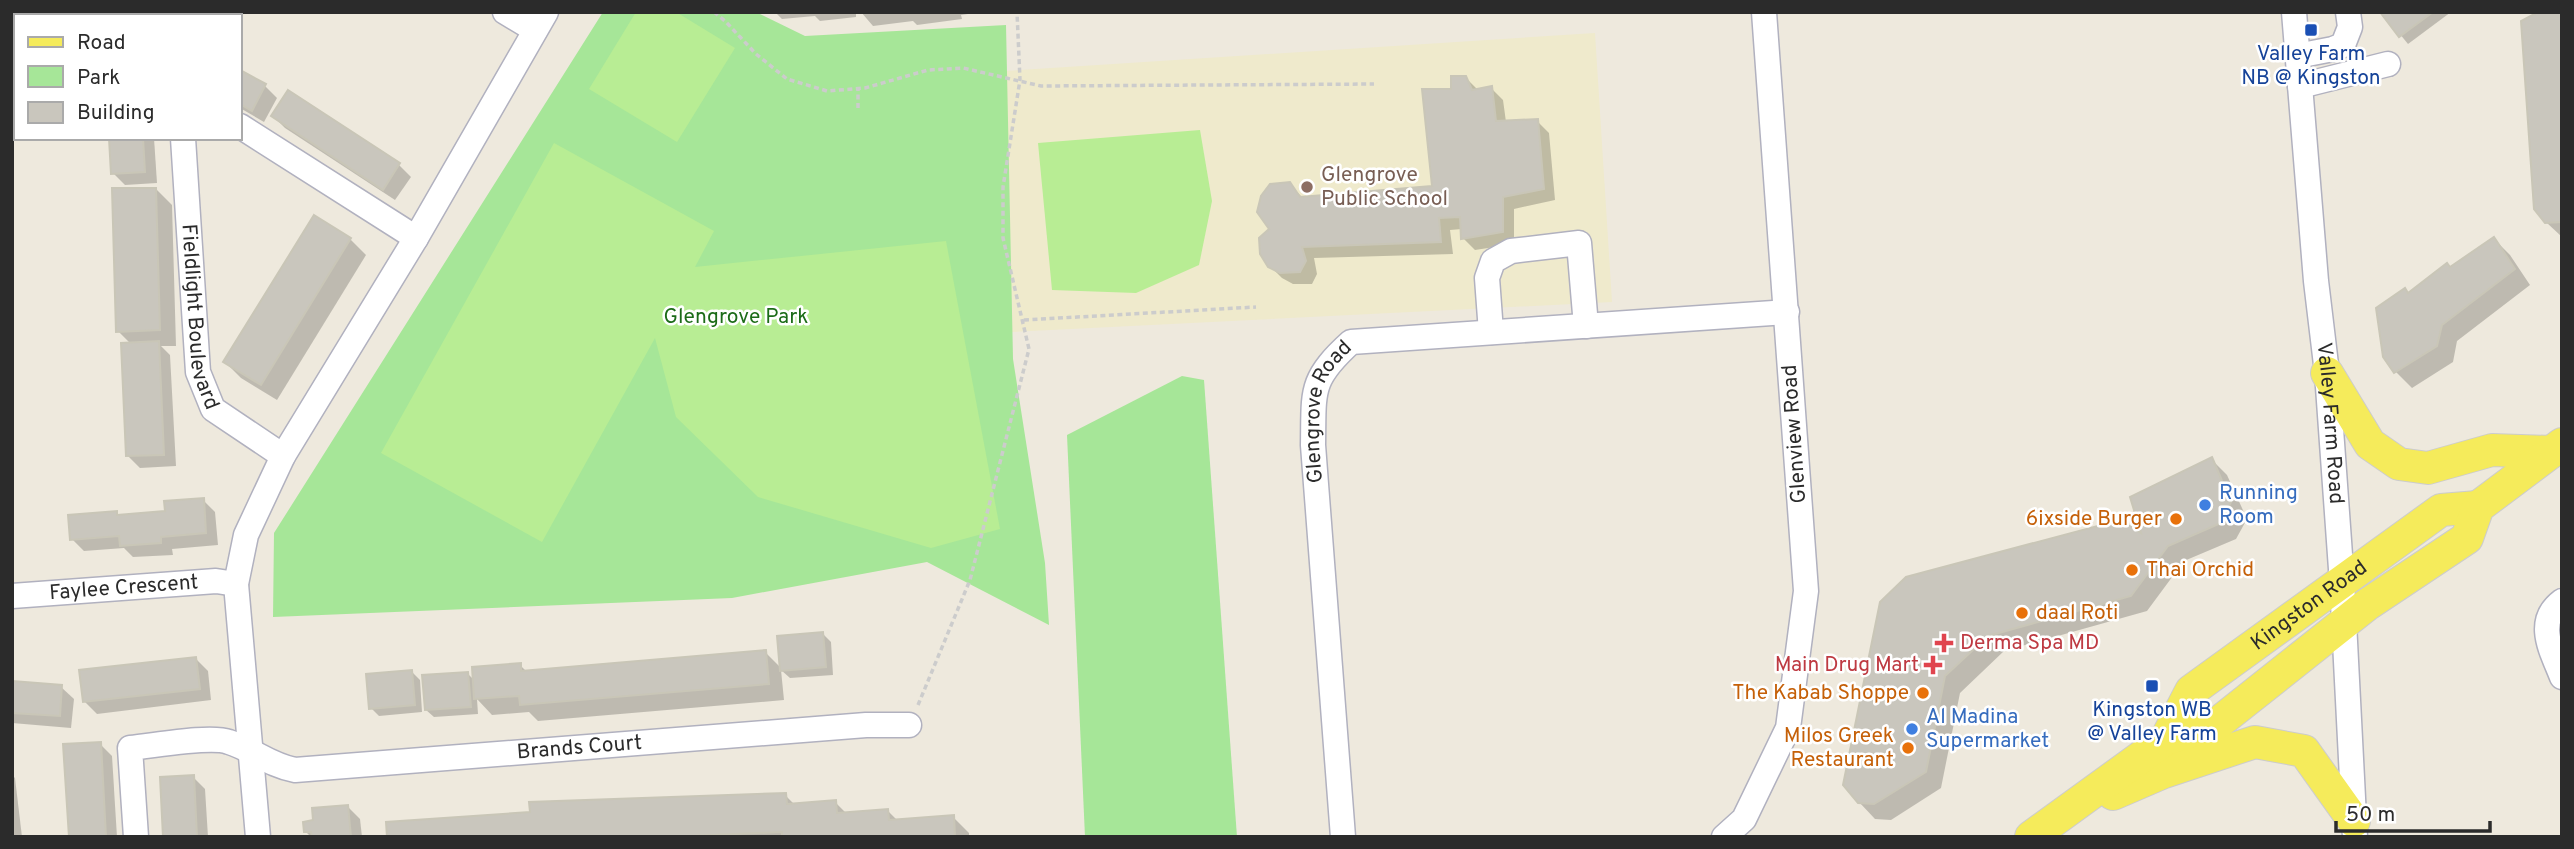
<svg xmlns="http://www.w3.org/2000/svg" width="2574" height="849" font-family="Overpass,sans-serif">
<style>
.education{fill:#efeacc}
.green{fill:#a6e698}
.pitch{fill:#b8ed94}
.shadow{fill:#0003}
.building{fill:#c9c6bd;stroke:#c9c6b7;stroke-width:2}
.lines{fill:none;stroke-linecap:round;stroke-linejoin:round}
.minor-casing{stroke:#b1b1bf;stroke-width:27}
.major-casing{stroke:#ccc;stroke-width:34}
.path{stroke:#ccc;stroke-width:3.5;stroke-dasharray:5 3.5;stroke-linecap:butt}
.minor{stroke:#fff;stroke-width:24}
.major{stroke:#f5eb5b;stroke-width:32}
.transit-dot{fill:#1a4fb4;stroke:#fff;stroke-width:2.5}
.education-dot{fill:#8d6e63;stroke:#fff;stroke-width:2.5}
.shop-dot{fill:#3f7fe0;stroke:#fff;stroke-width:2.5}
.food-dot{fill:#e8710a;stroke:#fff;stroke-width:2.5}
.health-dot{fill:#e0444e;stroke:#fff;stroke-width:2.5}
.labels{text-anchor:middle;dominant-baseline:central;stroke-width:5;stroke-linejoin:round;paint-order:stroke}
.transit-label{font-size:21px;fill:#164399;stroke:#fff}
.education-label{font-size:21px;fill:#785e54;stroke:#fff;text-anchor:start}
.street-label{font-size:21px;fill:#2b2b2b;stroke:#fff}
.park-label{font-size:21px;fill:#1c6c18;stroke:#fff}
.shop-label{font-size:21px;fill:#366cbe;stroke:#fff;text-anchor:start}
.food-label{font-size:21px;fill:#c56008;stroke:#fff;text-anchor:end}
.health-label{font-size:21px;fill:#be3a42;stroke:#fff;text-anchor:start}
</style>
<rect width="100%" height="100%" fill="#eee9dd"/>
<polygon class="education" points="1595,33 1612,302 1012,332 1006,71"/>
<g class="green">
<polygon points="603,12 756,12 805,36 1006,25 1013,359 1045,563 1049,625 927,562 732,598 273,617 274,533"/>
<polygon points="1182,376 1204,380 1237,837 1085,837 1067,435"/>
</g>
<g class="pitch">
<polygon points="636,12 676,12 735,48 677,142 589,89"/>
<polygon points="1200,130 1212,201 1199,265 1136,293 1052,290 1038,143"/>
<polygon points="554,143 714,231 695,267 946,241 1000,529 931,548 758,497 676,417 655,338 542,542 381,453"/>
</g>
<g class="shadow">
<polygon points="775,12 856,12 856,17 820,21 815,16 782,19"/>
<polygon points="861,12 982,12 961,15 962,19 917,25 913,21 873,26"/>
<polygon points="2382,12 2451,12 2408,44"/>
<polygon points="2562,12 2562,237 2546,222"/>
<polygon points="240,72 265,86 277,98 264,122 240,108"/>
<polygon points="1465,77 1478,90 1491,88 1503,100 1506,122 1537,121 1549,133 1555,200 1514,209 1514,244 1475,250 1463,238 1462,229 1450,230 1453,254 1314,258 1317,274 1312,284 1293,284 1282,278 1269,265 1271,230 1289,184 1303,198 1434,187 1453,91"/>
<polygon points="273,116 399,165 411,177 395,200 285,128"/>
<polygon points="111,138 154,138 157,183 125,185 113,173"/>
<polygon points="156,189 172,205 176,346 161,346 170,355 176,466 140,468 128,456 131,344 118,331"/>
<polygon points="314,217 350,239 366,255 277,400 241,378 225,362"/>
<polygon points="2494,239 2510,255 2530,285 2457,341 2453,362 2412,388 2396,372 2385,356 2409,295"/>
<polygon points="2211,459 2227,475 2247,519 2236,539 2184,561 2147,611 2004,651 1960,693 1941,788 1891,820 1875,819 1859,802 1882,603 2144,537"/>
<polygon points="203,500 215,512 218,545 172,549 173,555 133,557 124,548 84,551 72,539 116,513 119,516 167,513"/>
<polygon points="823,634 831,642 833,675 790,678 781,670 784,700 538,721 529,712 492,715 477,699 478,714 434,717 426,710 467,673 475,681 520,665 527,672 765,652 782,669"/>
<polygon points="196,659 208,671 211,700 97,714 85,702"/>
<polygon points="412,672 420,680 422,712 379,716 371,708"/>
<polygon points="12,683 61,687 74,699 71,728 12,723"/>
<polygon points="100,744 112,756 117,837 70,837"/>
<polygon points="12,775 15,778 22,837 12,837"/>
<polygon points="193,777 205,789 208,837 165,837"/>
<polygon points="785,795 795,805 835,802 847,814 888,811 898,821 953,817 969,833 969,837 388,837"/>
<polygon points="348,807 360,819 362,837 311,837 305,831 315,822"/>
</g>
<g class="building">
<polygon points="2380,12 2433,12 2399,37"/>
<polygon points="2538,12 2562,12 2562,222 2545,223 2534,209 2521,21"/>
<polygon points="240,70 266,84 252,111 240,104"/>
<polygon points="1451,76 1466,76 1472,90 1492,86 1496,121 1538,119 1544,189 1503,197 1503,232 1461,239 1460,217 1439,218 1441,242 1302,247 1306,261 1300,272 1280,273 1268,267 1260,254 1259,238 1269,229 1257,212 1261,196 1270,184 1290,182 1300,197 1432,186 1422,89 1451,89"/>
<polygon points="288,90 400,163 383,190 271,116"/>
<polygon points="109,138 143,138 145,172 111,174"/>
<polygon points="112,188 156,188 160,330 116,332"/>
<polygon points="314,215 351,238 261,385 223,362"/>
<polygon points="2494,237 2515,269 2442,325 2437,346 2394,373 2383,357 2376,308 2405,288 2408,293 2447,263 2450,267"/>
<polygon points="159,341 164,455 126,456 121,343"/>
<polygon points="2212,457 2231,502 2221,523 2168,546 2131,596 1988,636 1945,676 1926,772 1874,804 1858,803 1843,785 1880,602 1906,577 2120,520 2141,533 2130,497"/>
<polygon points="204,498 206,533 161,537 161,543 120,546 119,536 70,540 68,515 117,511 117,515 165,511 164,501"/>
<polygon points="823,632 826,667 780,671 777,636"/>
<polygon points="766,650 769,684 520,705 519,696 474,699 472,667 521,663 521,671"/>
<polygon points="196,657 200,689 83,702 79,670"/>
<polygon points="412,670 415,705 369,709 366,674"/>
<polygon points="468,672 471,707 425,710 422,675"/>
<polygon points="12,681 62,685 60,716 12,713"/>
<polygon points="101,742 106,837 69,837 63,744"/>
<polygon points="194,775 197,837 163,837 160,777"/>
<polygon points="786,793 787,804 836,800 837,813 888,809 889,820 954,815 955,837 782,837 782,832 668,837 387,837 386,822 530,812 529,802"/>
<polygon points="348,805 351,837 312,837 311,832 304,832 303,822 313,820 312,808"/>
</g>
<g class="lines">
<defs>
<g id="minor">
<polyline points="505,12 535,30"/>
<path id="s1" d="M2294 12 2316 281 2327 373 2342 583 2355 837"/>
<polyline points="2297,56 2333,49 2343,45 2350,27 2348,12"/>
<polyline points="2300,86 2388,64"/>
<polyline points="240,126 416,238"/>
<path id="s2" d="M183 138 198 372 213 409 283 456"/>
<polyline points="1491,332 1487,278 1493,261 1511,251 1579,243 1586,326"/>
<path id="s3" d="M12 596 216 581 236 584"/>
<path d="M2562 601C2534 622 2552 651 2562 677"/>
<path id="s4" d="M136 837 130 748C153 746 210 735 229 742 254 750 269 765 295 770L866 725H909"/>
<polyline points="258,837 236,584 246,535 283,456 416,238 546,12"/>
<path id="s5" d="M1343 837 1313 445C1314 391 1309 380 1351 342L1787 312"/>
<polyline points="1724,837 1744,819 1788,728 1806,591 1764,12"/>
</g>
<g id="major">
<polyline points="2327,373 2370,444 2399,464 2428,468 2492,450 2551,452"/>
<path id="s6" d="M2166 739 2191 691 2441 510 2478 507"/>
<polyline points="2113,794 2164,772 2255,742 2304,751 2354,821"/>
<polyline points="2031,837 2166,739 2218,723 2368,604 2467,538 2478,507 2562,444"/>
</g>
</defs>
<use href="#minor" class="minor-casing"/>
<use href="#major" class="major-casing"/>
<g class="path">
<polyline points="714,12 725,21 756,54 787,79 827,91 865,88 928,70 963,68 1041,86 1374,84"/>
<polyline points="858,108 858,89"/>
<polyline points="1024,320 1256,307"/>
<polyline points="918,705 970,580 1029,349 1003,238 1003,187 1020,80 1017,12"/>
</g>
<use href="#minor" class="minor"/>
<use href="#major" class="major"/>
</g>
<g class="transit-dot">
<rect x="2304" y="23" width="14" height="14" rx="3.5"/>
<rect x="2145" y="679" width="14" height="14" rx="3.5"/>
</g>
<circle class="education-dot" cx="1307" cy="187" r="7"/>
<g class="shop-dot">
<circle cx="2205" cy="505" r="7"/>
<circle cx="1912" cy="729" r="7"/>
</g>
<g class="food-dot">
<circle cx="2176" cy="519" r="7"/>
<circle cx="2132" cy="570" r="7"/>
<circle cx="2022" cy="613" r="7"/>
<circle cx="1923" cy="693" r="7"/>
<circle cx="1908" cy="748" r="7"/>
</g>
<g class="health-dot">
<path d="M1940.5 632.5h7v7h7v7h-7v7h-7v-7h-7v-7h7z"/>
<path d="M1929.5 654.5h7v7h7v7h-7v7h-7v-7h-7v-7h7z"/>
</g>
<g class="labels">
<g class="transit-label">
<text x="2311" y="54">Valley Farm<tspan x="2311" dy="24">NB @ Kingston</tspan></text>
<text x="2152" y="710">Kingston WB<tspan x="2152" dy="24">@ Valley Farm</tspan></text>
</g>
<g class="education-label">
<text x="1321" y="175">Glengrove<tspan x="1321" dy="24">Public School</tspan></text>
</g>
<g class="street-label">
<text stroke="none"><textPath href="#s2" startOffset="180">Fieldlight Boulevard</textPath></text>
<text stroke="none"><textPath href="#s5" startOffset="430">Glengrove Road</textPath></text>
<text stroke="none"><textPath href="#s1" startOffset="413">Valley Farm Road</textPath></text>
<text transform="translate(1795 434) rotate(-94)">Glenview Road</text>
<text stroke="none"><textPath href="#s3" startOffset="112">Faylee Crescent</textPath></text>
<text stroke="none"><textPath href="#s6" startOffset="200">Kingston Road</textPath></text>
<text stroke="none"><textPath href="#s4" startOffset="546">Brands Court</textPath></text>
</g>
<g class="park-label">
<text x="736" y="317">Glengrove Park</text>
</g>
<g class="shop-label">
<text x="2219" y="493">Running<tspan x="2219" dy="24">Room</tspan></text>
<text x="1926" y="717">Al Madina<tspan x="1926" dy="24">Supermarket</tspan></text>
</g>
<g class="food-label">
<text x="2162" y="519">6ixside Burger</text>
<text x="2146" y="570" text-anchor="start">Thai Orchid</text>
<text x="2036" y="613" text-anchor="start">daal Roti</text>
<text x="1909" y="693">The Kabab Shoppe</text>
<text x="1894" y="736">Milos Greek<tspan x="1894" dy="24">Restaurant</tspan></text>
</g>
<g class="health-label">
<text x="1960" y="643">Derma Spa MD</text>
<text x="1919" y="665" text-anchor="end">Main Drug Mart</text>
</g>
</g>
<rect width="2574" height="849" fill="none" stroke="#2b2b2b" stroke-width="28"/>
<rect x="14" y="14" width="228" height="126" fill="#ffffff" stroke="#aaaaaa" stroke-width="2"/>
<rect x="28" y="37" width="35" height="10" fill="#f5eb5b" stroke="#aaaaaa" stroke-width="2"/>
<text x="77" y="49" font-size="21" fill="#2b2b2b">Road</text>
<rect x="28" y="66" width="35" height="21" fill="#a6e698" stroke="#aaaaaa" stroke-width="2"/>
<text x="77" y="84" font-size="21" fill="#2b2b2b">Park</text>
<rect x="28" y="102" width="35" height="21" fill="#c9c6bd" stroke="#aaaaaa" stroke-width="2"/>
<text x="77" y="119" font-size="21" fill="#2b2b2b">Building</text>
<path d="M2336 821v10h154v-10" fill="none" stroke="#2b2b2b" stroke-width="3.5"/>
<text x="2346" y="821" font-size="21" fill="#2b2b2b" stroke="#ffffff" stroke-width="5" paint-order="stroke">50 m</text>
</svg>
